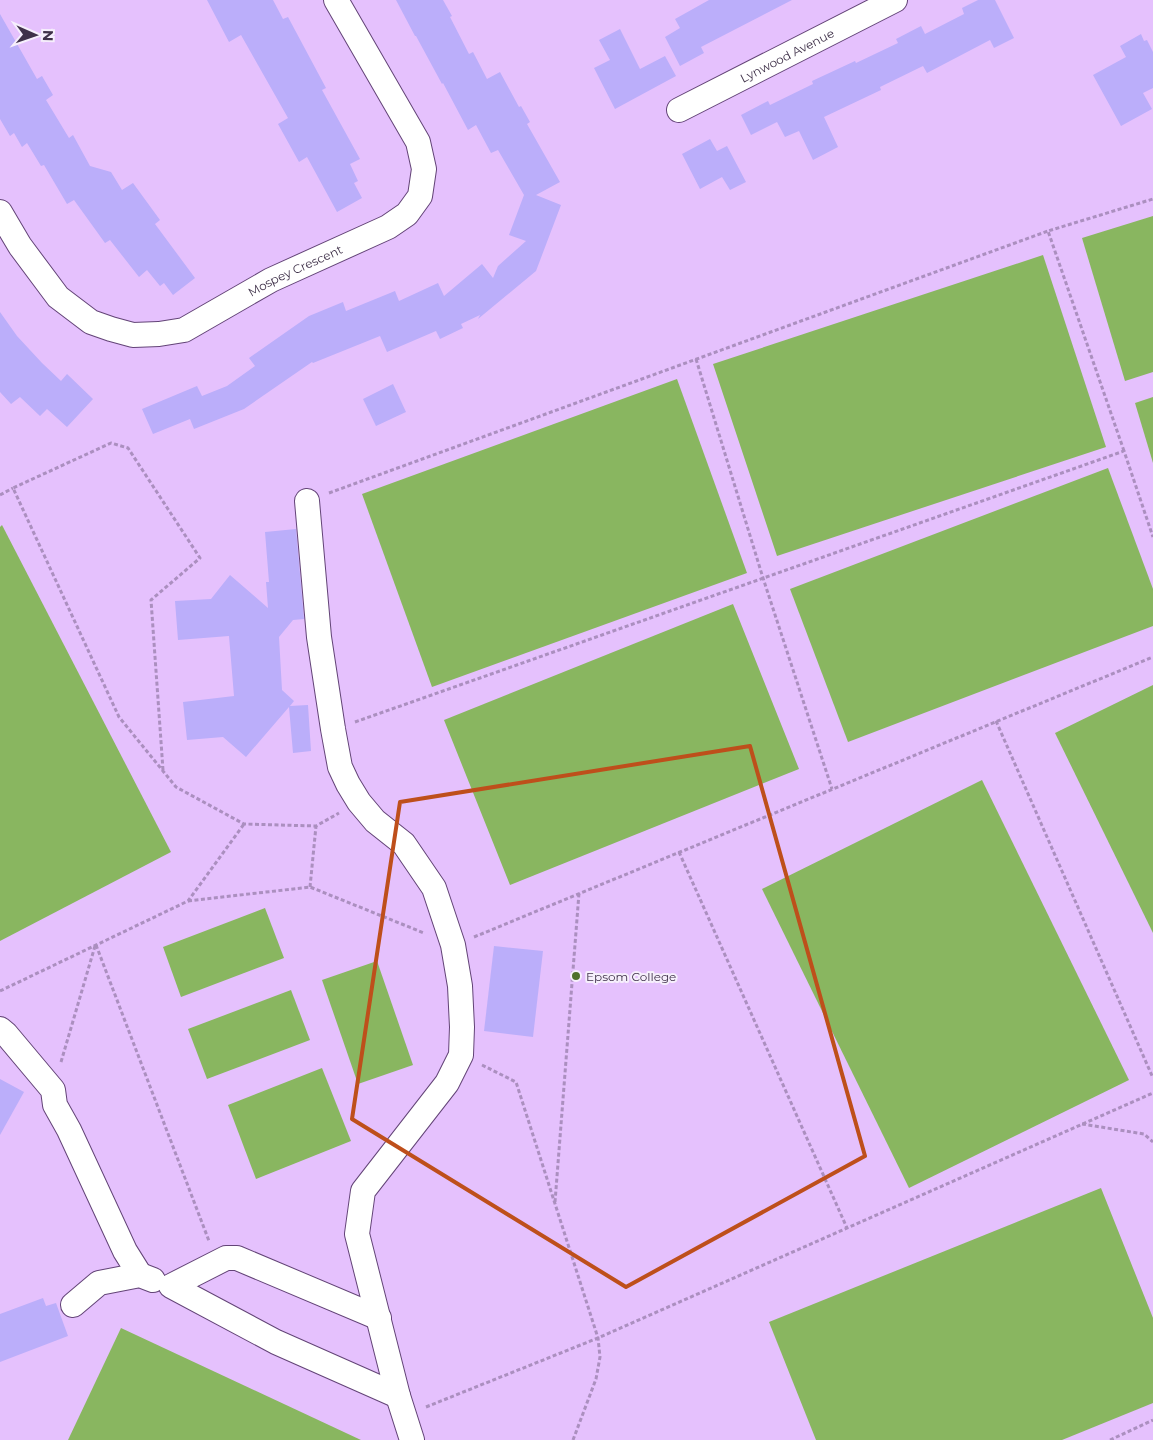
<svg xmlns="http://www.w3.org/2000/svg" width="1153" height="1440" font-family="Montserrat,sans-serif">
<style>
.green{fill:#89b660}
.building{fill:#bbaefa}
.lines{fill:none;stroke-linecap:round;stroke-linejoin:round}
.minor-casing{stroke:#634477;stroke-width:26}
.path{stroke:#ab8fbf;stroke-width:3;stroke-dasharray:4 2.5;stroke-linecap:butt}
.minor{stroke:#fff;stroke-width:24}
.marked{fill:none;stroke:#be4f1b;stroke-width:4;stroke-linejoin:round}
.poi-dot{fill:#4e712a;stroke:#f6effc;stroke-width:2}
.labels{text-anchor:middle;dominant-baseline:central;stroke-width:4;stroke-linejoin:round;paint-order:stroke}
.street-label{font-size:12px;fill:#3f3149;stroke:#f6effc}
.poi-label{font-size:12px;fill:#3f3149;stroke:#f6effc;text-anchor:start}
</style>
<rect width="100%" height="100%" fill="#e5c1fd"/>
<g class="green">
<polygon points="1153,216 1153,372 1125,381 1082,238"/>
<polygon points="1043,255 1106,447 777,556 713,364"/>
<polygon points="677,379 747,573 432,687 362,494"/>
<polygon points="1153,397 1153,463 1135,403"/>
<polygon points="1108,468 1153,589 1153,626 848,742 790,589"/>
<polygon points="2,525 171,852 0,941 0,527"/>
<polygon points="733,604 799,769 510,885 444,720"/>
<polygon points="1153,685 1153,933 1055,733"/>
<polygon points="982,780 1129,1080 909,1188 762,889"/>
<polygon points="265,908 284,958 181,997 163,947"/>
<polygon points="377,961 413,1065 358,1084 322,980"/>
<polygon points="291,990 310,1040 207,1079 188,1029"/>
<polygon points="322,1068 351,1141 256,1179 228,1105"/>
<polygon points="1101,1188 1153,1318 1153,1403 1062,1440 816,1440 769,1322"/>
<polygon points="121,1328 361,1440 68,1440"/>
</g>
<g class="building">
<polygon points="207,0 273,0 283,19 288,17 326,88 322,90 360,159 350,164 358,181 354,183 362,198 337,212 307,157 299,162 278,124 288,118 241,35 229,42"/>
<polygon points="396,0 443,0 452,16 450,17 469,54 473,52 487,79 500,72 519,107 521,106 530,122 527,124 560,182 536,195 561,205 536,271 478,319 480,315 461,324 463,328 440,339 436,331 387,352 380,336 313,363 312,362 244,409 194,429 190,419 153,434 142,409 197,386 202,396 227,386 255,366 249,358 309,316 343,302 346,311 395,291 399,301 438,283 444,296 482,264 493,278 498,266 526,241 509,235 524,195 498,150 491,153 476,125 468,130 443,83 442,84 416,36 415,36"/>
<polygon points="709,0 792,0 701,47 704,53 680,66 665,37 680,28 675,19"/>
<polygon points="978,0 995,0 1014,38 994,48 990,40 927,73 923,66 880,87 881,90 824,117 838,147 813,160 799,131 785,137 777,122 751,135 741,115 768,101 770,105 813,84 812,81 855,61 856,63 898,43 896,39 921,26 925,34 964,14 962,8"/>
<polygon points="0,14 37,79 42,76 53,95 46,100 69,138 73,135 90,166 111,172 122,190 133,183 160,220 155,224 195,278 173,295 164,283 160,286 147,270 139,277 110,240 105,243 74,200 67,204 44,165 41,166 27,143 22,147 14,133 10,136 0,119"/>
<polygon points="620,29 640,69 665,56 676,76 615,109 594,68 610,60 599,40"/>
<polygon points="1141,34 1144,41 1147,40 1153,52 1153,88 1143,93 1152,109 1121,126 1093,75 1126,57 1120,46"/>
<polygon points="710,139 717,151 727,146 746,182 730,190 722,177 700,189 682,154"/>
<polygon points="0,312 17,336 42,363 61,381 67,374 93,399 67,427 47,409 40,416 20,397 11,404 0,392"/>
<polygon points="393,384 406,412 376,426 363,399"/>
<polygon points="296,529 304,619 293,620 279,637 282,690 294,701 290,706 308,705 311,751 293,753 289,707 246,757 223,737 187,740 183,702 234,696 229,636 178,640 175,601 211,599 230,575 268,608 266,582 269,582 265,532"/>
<polygon points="494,946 543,951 533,1037 484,1031"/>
<polygon points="0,1079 24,1092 0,1135"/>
<polygon points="43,1298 46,1306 56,1303 68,1336 0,1362 0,1314"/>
</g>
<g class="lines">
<defs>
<g id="minor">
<path id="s1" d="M679 110 895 0"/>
<path id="s2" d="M0 212 20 246 58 297 91 322 111 329 133 335 159 334 184 330 271 280 388 227 407 214 420 196 424 169 418 142 336 0"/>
<polyline points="307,501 319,637 333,729 340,767 348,784 359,802 375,821 404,844 434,888 453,945 460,986 462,1027 461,1055 447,1083 363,1191 357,1234 398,1396 412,1440"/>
<polyline points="0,1029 6,1034 53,1090 55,1105 69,1130 125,1251 140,1275"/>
<polyline points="73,1305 99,1283 140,1275 153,1280"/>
<polyline points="379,1318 237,1258 226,1258 171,1286 276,1342 398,1396"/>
</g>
</defs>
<use href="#minor" class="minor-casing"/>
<g class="path">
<polyline points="696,359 763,578 832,789"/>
<polyline points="1124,451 1048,231 1153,199"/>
<polyline points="329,493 1048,231"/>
<polyline points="0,495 13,488"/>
<polyline points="996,721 1153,1078"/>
<polyline points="355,722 1124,451 1153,537"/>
<polyline points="163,770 151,600 200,558 128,448 111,443 13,488 119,717 176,787 244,824 316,826 339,813"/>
<polyline points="679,852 847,1228"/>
<polyline points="310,887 316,826"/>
<polyline points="188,901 310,887 424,933"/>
<polyline points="474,937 1153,657"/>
<polyline points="96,945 209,1241"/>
<polyline points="0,991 188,901 244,824"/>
<polyline points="61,1062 95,946"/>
<polyline points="482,1065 516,1082 598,1338 600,1357 596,1379 573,1440"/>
<polyline points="1082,1124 1144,1134 1153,1142"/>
<polyline points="555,1202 579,893"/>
<polyline points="426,1407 598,1338 1153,1093"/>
<polyline points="1110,1440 1153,1420"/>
</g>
<use href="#minor" class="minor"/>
</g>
<path class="marked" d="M750 746 865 1156 626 1287 352 1119 400 802Z"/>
<circle class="poi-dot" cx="576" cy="976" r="5"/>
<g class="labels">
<g class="street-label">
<text stroke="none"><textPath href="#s1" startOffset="121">Lynwood Avenue</textPath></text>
<text stroke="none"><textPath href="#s2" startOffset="366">Mospey Crescent</textPath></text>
</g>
<g class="poi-label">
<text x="586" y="976">Epsom College</text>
</g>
</g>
<g transform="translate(35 35) rotate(92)" stroke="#f6effc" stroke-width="4" paint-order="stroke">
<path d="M0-4L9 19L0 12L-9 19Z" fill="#3f3149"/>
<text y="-8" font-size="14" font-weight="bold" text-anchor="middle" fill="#3f3149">N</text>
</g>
</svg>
